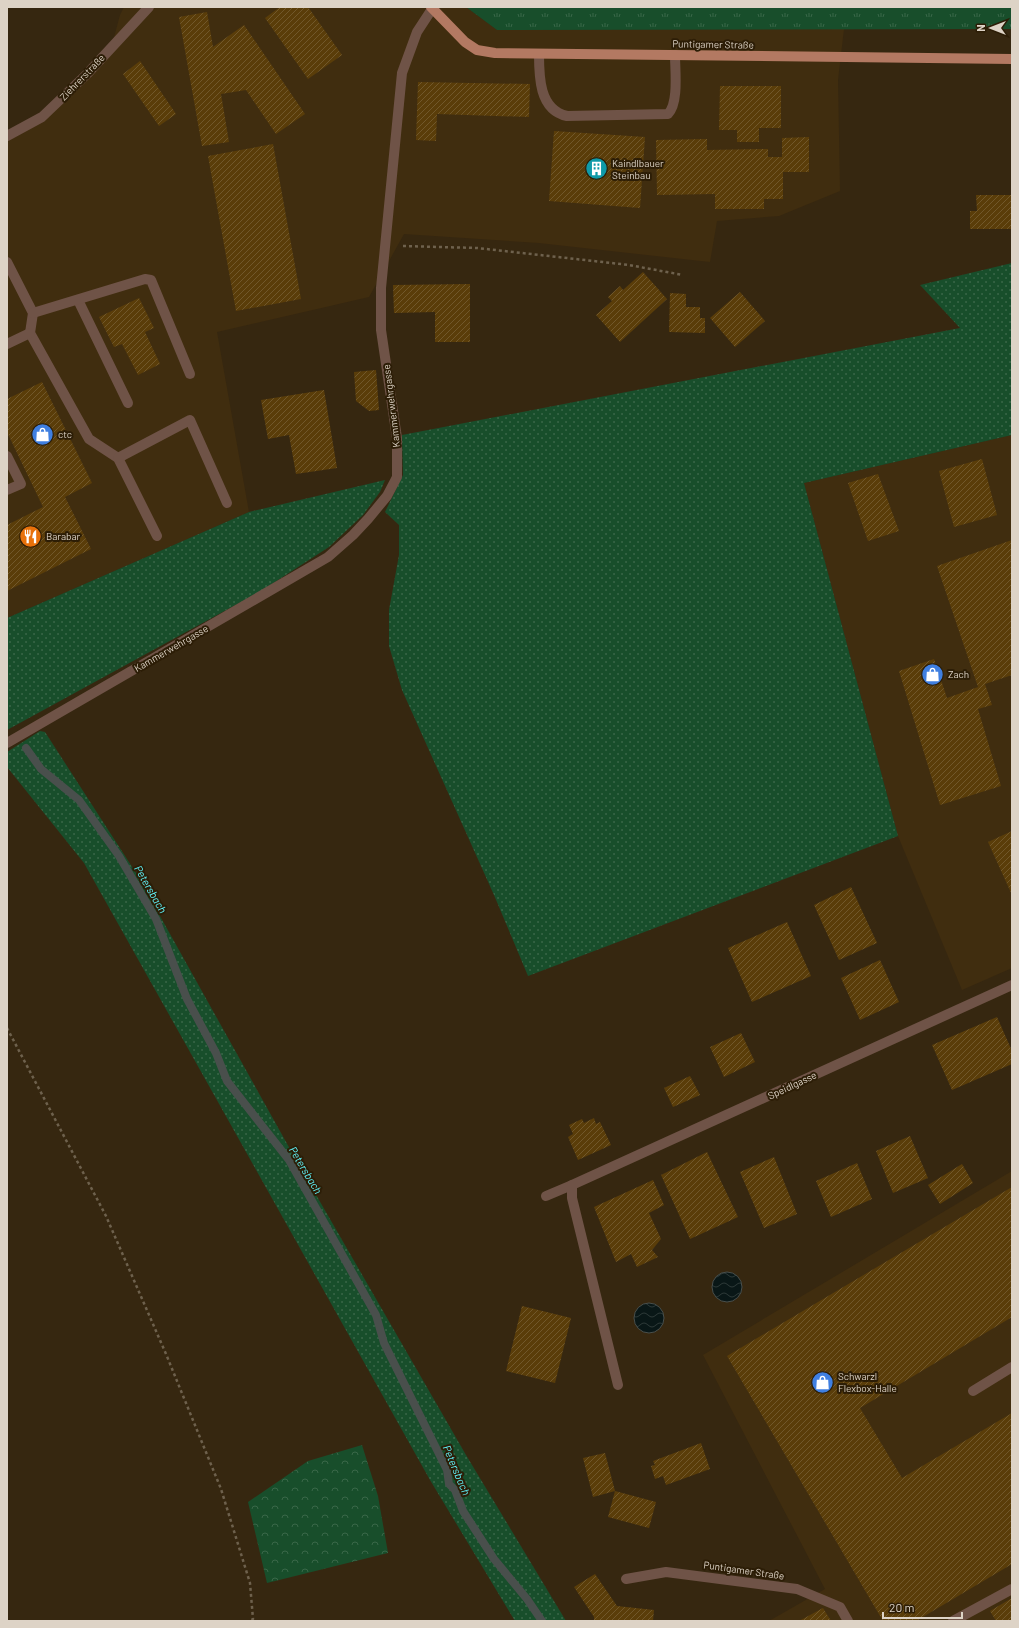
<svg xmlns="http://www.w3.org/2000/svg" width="1019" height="1628" font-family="Barlow,sans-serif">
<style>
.built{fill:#402d0f}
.grass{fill:url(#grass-dots)}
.forest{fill:url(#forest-crowns)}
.park{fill:url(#park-tufts)}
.water{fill:url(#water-waves);stroke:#494f4c}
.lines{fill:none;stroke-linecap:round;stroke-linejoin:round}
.stream{stroke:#494f4c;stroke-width:8}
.building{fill:url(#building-hatch)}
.path{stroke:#6e614d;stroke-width:2.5;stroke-dasharray:3 3;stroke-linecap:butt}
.minor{stroke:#6f5347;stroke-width:10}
.major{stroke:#b37962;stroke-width:10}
.labels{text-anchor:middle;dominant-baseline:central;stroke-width:4;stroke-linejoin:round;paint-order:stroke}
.street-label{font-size:10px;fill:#ddd3c6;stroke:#2c1d06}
.poi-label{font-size:10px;fill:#ddd3c6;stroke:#2c1d06;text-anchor:start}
.water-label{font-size:11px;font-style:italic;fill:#5ff3fa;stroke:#2c1d06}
</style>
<defs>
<pattern id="grass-dots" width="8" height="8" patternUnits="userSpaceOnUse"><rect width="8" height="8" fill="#184e2b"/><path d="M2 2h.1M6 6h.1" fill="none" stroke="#396748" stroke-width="1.8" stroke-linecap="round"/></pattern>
<pattern id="forest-crowns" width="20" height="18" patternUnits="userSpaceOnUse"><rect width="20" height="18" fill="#184e2b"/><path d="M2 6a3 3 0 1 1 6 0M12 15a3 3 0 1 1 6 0" fill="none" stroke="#396748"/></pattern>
<pattern id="park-tufts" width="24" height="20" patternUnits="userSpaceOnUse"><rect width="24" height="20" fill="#184e2b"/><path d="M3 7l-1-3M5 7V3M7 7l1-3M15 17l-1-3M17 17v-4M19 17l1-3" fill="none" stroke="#396748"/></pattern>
<pattern id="water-waves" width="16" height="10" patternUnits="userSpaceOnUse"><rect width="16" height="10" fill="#091717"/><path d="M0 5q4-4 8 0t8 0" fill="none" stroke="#2c3837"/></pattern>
<pattern id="building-hatch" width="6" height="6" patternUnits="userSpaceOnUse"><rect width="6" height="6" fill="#5a3d09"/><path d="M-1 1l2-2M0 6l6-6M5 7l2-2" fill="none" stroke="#71582b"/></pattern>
</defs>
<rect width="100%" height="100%" fill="#362710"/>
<g class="built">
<polygon points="124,7 466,7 497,30 844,29 838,80 840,191 779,216 717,221 710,262 539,243 404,234 369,297 217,332 249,512 7,618 7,136 42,117 112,45 120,15"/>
<polygon points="1012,435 1012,968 962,990 898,836 804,483"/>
<polygon points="1012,1171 1012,1621 769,1621 825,1589 703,1355"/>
</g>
<g class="grass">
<polygon points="1012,263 1012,435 804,483 898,836 528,976 494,895 402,690 389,646 389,610 399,555 399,525 385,512 403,475 402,435 960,328 920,285"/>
<polygon points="385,480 380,492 363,515 329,547 261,591 7,730 7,618 249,512"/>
<polygon points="40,731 45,732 136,873 300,1167 466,1455 566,1621 515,1621 430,1480 84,863 7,767 7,752"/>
</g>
<polygon class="forest" points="362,1445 378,1496 388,1553 267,1583 248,1502 308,1461"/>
<polygon class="park" points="466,7 1012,7 1012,29 497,30"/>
<g class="water">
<circle cx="727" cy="1287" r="15"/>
<circle cx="649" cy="1318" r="15"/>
</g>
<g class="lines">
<polyline class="stream" points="26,748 41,769 79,800 119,856 156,919 187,999 216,1053 227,1081 289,1160 376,1315 384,1343 447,1470 449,1484 455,1490 463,1511 494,1559 527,1599 542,1621"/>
</g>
<g class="building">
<polygon points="280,7 308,7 342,55 308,79 265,18"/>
<polygon points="207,12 213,47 244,25 305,114 276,134 246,90 221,94 229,142 202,146 179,17"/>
<polygon points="140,61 176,114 159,126 123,74"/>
<polygon points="418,82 530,84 529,117 437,114 436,141 416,140"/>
<polygon points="720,86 781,86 781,128 759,128 759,142 737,142 737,130 719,130"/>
<polygon points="554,131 645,137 640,208 549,201"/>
<polygon points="809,137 809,172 783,172 783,199 764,199 764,209 715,209 715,194 657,195 656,140 707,139 707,150 768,149 768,157 782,157 782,138"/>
<polygon points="273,144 301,299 236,311 208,156"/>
<polygon points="976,195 1012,195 1012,229 970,229 970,211 977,211"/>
<polygon points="643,272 667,299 620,342 596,315 612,301 608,297 620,286 623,290"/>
<polygon points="470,284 470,342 435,342 435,312 394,313 393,285"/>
<polygon points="740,292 765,321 735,347 710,318"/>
<polygon points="670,293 686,294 686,307 700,307 700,318 705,318 705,333 669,332"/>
<polygon points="139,298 154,328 145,332 160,364 138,375 122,344 114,347 99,317"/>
<polygon points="376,370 379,410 369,411 356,401 354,372"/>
<polygon points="42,382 92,483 65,497 91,549 7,591 7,525 43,507 7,432 7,399"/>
<polygon points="324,390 337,468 296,474 289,435 268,439 261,400"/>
<polygon points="982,459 997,515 954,527 939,471"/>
<polygon points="878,474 899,531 868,541 848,483"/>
<polygon points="1012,540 1012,675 985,684 992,705 978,709 1001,786 940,805 899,671 934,659 947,698 978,687 937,566"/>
<polygon points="1012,831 1012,895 988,842"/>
<polygon points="851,887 877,943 839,960 814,905"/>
<polygon points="787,922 811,976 752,1002 728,948"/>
<polygon points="880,960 899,1002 860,1020 841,978"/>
<polygon points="997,1017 1012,1051 1012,1064 952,1090 932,1045"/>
<polygon points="741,1033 755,1062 724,1077 710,1047"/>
<polygon points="690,1076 700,1095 673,1107 664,1088"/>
<polygon points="594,1118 596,1124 600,1122 611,1145 578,1160 568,1137 573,1134 569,1125 582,1119 584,1123"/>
<polygon points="910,1136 928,1178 893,1193 876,1151"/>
<polygon points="707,1152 738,1217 690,1239 661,1175"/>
<polygon points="774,1157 797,1214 764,1228 740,1172"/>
<polygon points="857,1163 872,1199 831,1217 816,1181"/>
<polygon points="962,1164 973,1183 940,1204 928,1185"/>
<polygon points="653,1180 664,1205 649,1213 661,1239 652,1250 658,1257 637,1267 631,1254 616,1262 594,1207"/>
<polygon points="1012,1187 1012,1317 860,1408 902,1478 1012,1413 1012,1564 916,1621 883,1621 727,1356"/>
<polygon points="522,1306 571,1318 555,1383 506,1371"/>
<polygon points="701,1443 710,1469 666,1485 663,1476 655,1479 651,1466 655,1465 653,1461"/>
<polygon points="605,1453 615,1491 593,1497 583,1458"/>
<polygon points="615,1491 656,1502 649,1528 608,1517"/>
<polygon points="595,1574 617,1606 654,1610 653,1621 594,1621 594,1617 574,1587"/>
<polygon points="1012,1598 1012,1621 996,1621 990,1611"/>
<polygon points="823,1608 831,1621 799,1621"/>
</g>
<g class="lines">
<g class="path">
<polyline points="403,246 477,248 629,265 683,275"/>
<polyline points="7,1028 106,1216 166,1354 221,1489 250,1583 253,1619 250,1621"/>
</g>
<g class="minor">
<path d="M539 54C539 76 539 110 567 116L668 114C679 103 675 70 675 55"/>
<polyline points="7,136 42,117 87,74 149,7"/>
<polyline points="7,262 33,313 30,333 89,439 118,458 157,536"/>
<polyline points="78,300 128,403"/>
<polyline points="33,313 145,279 151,280 190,374"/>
<polyline points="7,344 30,333"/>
<polyline points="7,456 21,484 7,490"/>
<polyline points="118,458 190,420 227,503"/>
<polyline points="7,743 328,557 353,535 368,519 387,496 397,477 397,438 381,330 381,288 402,73 417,32 432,9"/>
<polyline points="546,1196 572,1185"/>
<polyline points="618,1385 572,1198 572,1185 1012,985"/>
<polyline points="973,1391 1012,1367"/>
<polyline points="626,1579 666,1572 797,1589 840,1607 848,1621"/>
<polyline points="953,1621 1012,1589"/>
</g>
<polyline class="major" points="431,7 465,42 477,50 495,53 1012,59"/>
</g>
<defs>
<symbol id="building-disc" viewBox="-11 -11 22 22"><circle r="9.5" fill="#0f9aa8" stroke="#2c1d06"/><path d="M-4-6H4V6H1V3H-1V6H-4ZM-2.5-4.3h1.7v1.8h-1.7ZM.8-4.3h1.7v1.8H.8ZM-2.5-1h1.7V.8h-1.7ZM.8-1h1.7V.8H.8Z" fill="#fff"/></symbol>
<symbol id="shop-disc" viewBox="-11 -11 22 22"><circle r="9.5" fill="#3f7fe0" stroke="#2c1d06"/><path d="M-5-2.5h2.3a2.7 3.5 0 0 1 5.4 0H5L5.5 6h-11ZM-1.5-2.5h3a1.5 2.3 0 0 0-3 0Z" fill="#fff"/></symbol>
<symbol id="restaurant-disc" viewBox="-11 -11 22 22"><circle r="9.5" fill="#e8710a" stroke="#2c1d06"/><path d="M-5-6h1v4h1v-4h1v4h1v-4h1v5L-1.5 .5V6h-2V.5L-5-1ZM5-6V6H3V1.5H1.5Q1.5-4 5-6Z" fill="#fff"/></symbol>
</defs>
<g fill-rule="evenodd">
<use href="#building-disc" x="584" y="156" width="25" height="25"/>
<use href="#shop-disc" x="30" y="422" width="25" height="25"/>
<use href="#restaurant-disc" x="18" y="524" width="25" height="25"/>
<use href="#shop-disc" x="920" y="662" width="25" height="25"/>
<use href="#shop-disc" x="810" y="1370" width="25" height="25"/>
</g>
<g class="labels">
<g class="street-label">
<text transform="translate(713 44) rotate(1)">Puntigamer Straße</text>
<text transform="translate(82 77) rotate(-46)">Ziehrerstraße</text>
<text transform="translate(391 406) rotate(-97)">Kammerwehrgasse</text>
<text transform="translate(171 648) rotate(-30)">Kammerwehrgasse</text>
<text transform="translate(792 1085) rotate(-25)">Speidlgasse</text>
<text transform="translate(744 1570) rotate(8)">Puntigamer Straße</text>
</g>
<g class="poi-label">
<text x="612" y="163">Kaindlbauer<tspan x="612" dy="12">Steinbau</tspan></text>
<text x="58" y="434">ctc</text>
<text x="46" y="536">Barabar</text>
<text x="948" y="674">Zach</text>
<text x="838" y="1376">Schwarzl<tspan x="838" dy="12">Flexbox-Halle</tspan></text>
</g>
<g class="water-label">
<text transform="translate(151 889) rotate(60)">Petersbach</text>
<text transform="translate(306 1170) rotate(59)">Petersbach</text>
<text transform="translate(457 1470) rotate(67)">Petersbach</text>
</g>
</g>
<rect width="1019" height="1628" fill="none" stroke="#ddd3c6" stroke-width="16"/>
<g transform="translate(991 28) rotate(270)" stroke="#2c1d06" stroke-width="3" paint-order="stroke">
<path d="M0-3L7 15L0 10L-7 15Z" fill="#ddd3c6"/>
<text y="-6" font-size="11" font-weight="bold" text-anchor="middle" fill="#ddd3c6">N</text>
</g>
<path d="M883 1612v6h79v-6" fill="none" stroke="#ddd3c6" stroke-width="2"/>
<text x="889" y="1612" font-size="12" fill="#ddd3c6" stroke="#2c1d06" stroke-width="3" paint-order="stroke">20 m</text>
</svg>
